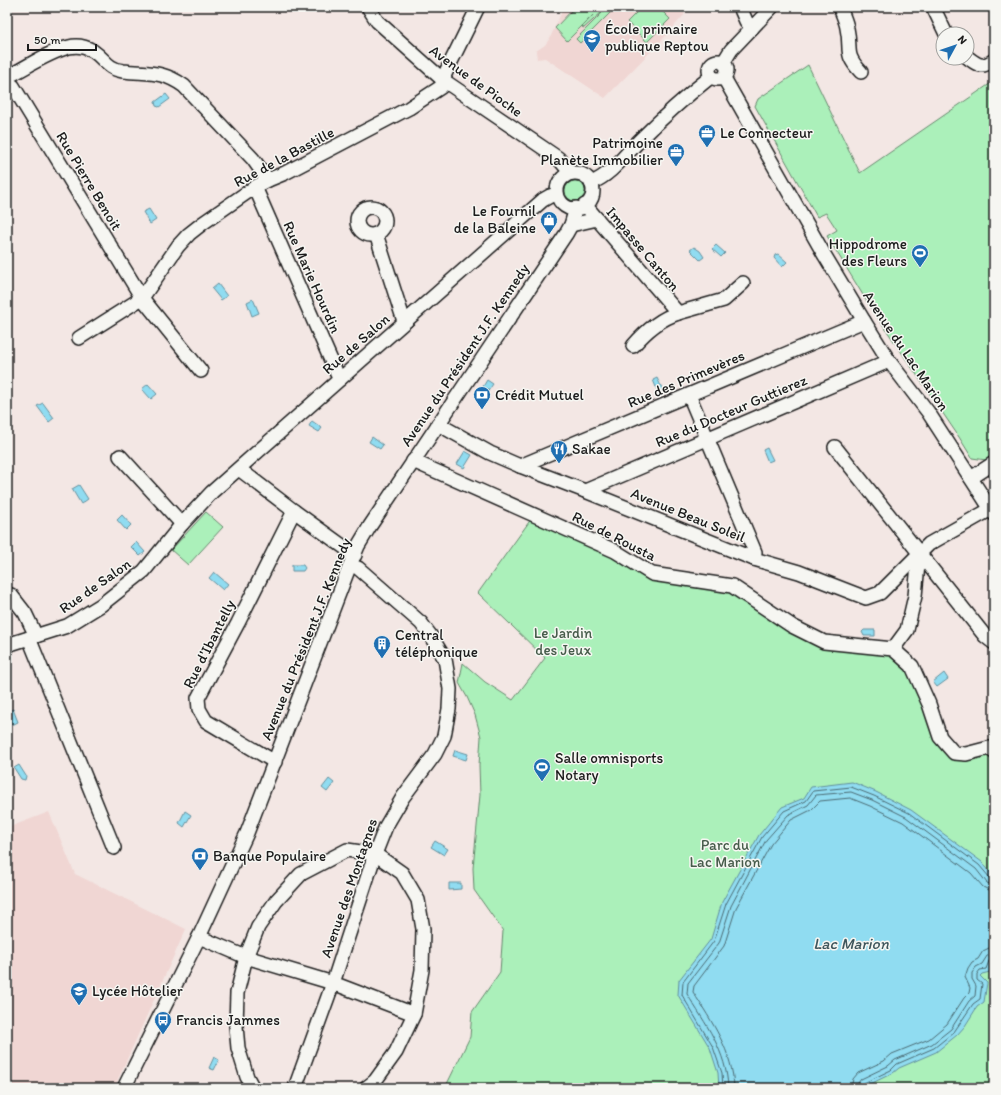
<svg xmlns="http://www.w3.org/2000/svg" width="1001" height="1095" font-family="Itim,sans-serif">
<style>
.built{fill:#f0d6d3}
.green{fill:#abf0ba;stroke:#64866b}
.water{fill:#90dcf1;stroke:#628f9c}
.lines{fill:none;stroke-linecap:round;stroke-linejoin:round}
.shore{stroke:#4a6971;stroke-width:1}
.minor-casing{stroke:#1c1c1c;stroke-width:16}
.minor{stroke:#f6f6f2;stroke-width:13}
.labels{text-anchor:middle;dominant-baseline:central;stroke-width:3;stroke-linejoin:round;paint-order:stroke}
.poi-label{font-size:15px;fill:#1c1c1c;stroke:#f6f6f2;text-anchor:start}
.street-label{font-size:15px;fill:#1c1c1c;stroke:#f6f6f2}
.park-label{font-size:15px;fill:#475c4b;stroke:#f6f6f2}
.water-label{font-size:16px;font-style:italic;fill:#3f565c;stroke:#f6f6f2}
</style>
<rect width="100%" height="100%" fill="#f3e7e4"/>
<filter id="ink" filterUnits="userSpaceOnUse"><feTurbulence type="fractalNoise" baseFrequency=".025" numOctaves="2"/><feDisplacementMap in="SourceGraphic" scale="8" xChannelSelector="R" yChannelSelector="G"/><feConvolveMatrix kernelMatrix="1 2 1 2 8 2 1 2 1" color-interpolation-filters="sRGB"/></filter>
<g filter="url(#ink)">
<g class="built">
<polygon points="564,7 687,7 684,15 661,41 605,98 545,58 537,59 536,51 545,45 550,38"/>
<polygon points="49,812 75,874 186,929 114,1088 14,1088 7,1083 7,828"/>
</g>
<g class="green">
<polygon points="575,7 595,7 602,12 584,28 582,27 594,14 567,41 555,28"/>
<polygon points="608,7 616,7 580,43 576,39"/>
<polygon points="642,7 658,7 670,19 647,42 627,22"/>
<polygon points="808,65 860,173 994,81 994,454 986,460 972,458 959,437 866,300 827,236 837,230 826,213 817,217 755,106 758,99"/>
<circle cx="575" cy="191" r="10"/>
<polygon points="206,512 223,527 188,565 171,550"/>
<polygon points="534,515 652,574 732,586 824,642 893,649 912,666 954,753 994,752 994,1088 445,1088 470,1037 472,1012 500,972 503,931 474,890 473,868 480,795 479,765 481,737 475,715 467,697 459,683 463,663 485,682 513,700 545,658 478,593"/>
</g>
<g class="water">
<polygon points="166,94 170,99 159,107 156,106 155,102"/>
<polygon points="149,209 156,220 150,224 143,212"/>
<polygon points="716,245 725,253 721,257 712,249"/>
<polygon points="694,247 700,251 704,257 700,260 690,250"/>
<polygon points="778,254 787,262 782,267 774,258 775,255"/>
<polygon points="218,284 227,296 221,300 212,289"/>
<polygon points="253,299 259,313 252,316 247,302"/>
<polygon points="657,378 663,390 658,392 653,380"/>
<polygon points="487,380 493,384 486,394 484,394 481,393 481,390"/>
<polygon points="148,384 157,394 151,399 142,389"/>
<polygon points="43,403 54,418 49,422 37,406"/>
<polygon points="312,421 322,428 319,432 309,426"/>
<polygon points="372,437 383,445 380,449 369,442"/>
<polygon points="767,448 773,460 768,462 763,450"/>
<polygon points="465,451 472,455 464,468 457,464"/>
<polygon points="79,485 88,499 81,504 72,489"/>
<polygon points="122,515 131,525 126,530 117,520"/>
<polygon points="136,542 145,552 140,556 131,547"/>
<polygon points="292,565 303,565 305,568 303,571 292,571"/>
<polygon points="214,572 228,584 223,590 209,578"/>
<polygon points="864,630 875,630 875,636 864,636 862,632"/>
<polygon points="944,673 948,679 937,687 933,682"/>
<polygon points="13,709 18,722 12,725 7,712"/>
<polygon points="455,750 468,754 466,760 453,756"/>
<polygon points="19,765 26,776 25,780 21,779 14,768"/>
<polygon points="329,779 334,783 327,792 322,788"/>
<polygon points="852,782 876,792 911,810 982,862 994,877 994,889 991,891 994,892 994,956 990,972 982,974 980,976 987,983 984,1002 977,1007 965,1026 957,1035 936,1052 899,1068 893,1073 862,1088 719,1088 718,1073 710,1048 678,995 679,980 711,939 722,902 759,835 782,807 804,798 811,787"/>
<polygon points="185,811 191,815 184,827 179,823"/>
<polygon points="435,841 448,849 444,855 431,847"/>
<polygon points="449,883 461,883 461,889 449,890"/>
<polygon points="214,1057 219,1060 214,1070 209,1068"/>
</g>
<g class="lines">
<g class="shore">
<polyline points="723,1088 722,1073 713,1047 682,995 683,982 714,941 726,904 762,837 784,811 806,801 813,791 851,787 874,796 909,813 979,865 990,878 994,880"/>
<path d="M728 1088C727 1052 705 1023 687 994L688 983 719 943 731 906 766 840 788 815 808 805 816 795 851 792 872 800 906 817 976 869 987 883 994 885"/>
<path d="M734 1088C733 1052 712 1022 693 992L694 986 724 946 736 908 771 844 791 820 811 810 820 801 850 798 870 806 903 822 971 873 983 887 989 890 994 891"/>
<polyline points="851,1088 853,1079 858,1073 884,1061 892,1054 929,1039 947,1024 964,998 969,993 970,988 965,977 968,968 972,962 978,959 983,951 989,948 994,948"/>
<polyline points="857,1088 858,1083 861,1079 888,1066 895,1060 932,1044 951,1029 969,1001 975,996 976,986 972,979 972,973 976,967 982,964 987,956 994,954"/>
<polyline points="862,1088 864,1083 891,1070 897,1064 934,1048 954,1032 973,1004 980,999 982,984 977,980 977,974 980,970 986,969 989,961 994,959"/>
</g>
<defs>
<g id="minor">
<polyline points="368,7 377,21 443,80 558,158 571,173"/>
<polyline points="740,7 746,21 752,28"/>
<path d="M840 7C842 14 846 21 847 28 852 50 843 53 861 72"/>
<polyline points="933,7 946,34"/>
<path d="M967 57C978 65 981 69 994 60"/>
<circle cx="718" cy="70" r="9"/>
<polyline points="723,63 731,50 772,7"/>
<polyline points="724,78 825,256 864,321 889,361 928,412 994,514"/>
<path d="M7 79 11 75C30 65 49 52 69 47 77 45 86 47 93 51 106 60 106 68 123 71 148 74 162 70 184 86L253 159 268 180"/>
<polyline points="7,82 13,86 142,298 201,371"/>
<circle cx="575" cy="191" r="18"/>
<path d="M591 183C611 175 624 156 639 141 661 119 684 98 708 79L712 77"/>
<polyline points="255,187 337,374 340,379"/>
<polyline points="585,205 678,313 724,300 743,283"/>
<circle cx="371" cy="221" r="14"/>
<polyline points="571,225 597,219"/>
<polyline points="376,234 403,318 406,321"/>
<polyline points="79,338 142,298 178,246 189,234 203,223 255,187 268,180 285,173 409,108 441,87 445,74 478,7"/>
<path d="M633 346C645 332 659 319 678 313"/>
<polyline points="689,395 755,552 754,559"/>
<polyline points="438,424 490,453 520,466 585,491 754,559 799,572 866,598 880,593 919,554"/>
<polyline points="835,447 985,636 994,643"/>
<polyline points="120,456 182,524"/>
<polyline points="413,461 615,551 652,574 732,586 792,626 824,642 893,649"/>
<polyline points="520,466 864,321"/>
<polyline points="239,469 294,511 355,555"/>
<polyline points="971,478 994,463"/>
<polyline points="585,491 889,361"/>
<polyline points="11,595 25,613 36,636"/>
<polyline points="29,638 114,848"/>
<polyline points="7,645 67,626 101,605 144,571 182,524 212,492 543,200 550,196 557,194"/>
<polyline points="893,649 907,630 915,596 919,554 929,544 991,509"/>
<polyline points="893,649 912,666 929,704 940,737 954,753 966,754 989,748 994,752"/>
<polyline points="275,762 206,721 199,709 198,698 238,623 294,511"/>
<polyline points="199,937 246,957 333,983 414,1014"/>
<polyline points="124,1088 199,937 247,833 350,565 358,546 370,526 566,234 571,225 576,208"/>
<polyline points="253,1088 247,1077 238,1048 236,1026 237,993 246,957 258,927 276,901 301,874 347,850 375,854 402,873 418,900 423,929 422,970 414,1014 396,1052 375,1081 366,1088"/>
<polyline points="295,1088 333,983 375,854 386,826 403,797 435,754 444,736 449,709 450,689 445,659 430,635 421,623 358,568 350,565"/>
</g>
</defs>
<use href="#minor" class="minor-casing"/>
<use href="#minor" class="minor"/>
</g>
</g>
<defs>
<symbol id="school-pin" viewBox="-11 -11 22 30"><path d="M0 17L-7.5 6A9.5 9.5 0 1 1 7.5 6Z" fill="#1f6fb2" stroke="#f6f6f2"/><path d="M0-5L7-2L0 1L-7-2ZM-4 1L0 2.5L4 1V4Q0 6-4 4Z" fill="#fff"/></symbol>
<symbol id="office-pin" viewBox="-11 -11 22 30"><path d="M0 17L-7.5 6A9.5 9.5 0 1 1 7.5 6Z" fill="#1f6fb2" stroke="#f6f6f2"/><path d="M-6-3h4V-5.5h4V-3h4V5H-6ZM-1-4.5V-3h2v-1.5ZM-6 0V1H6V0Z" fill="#fff"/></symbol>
<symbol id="shop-pin" viewBox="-11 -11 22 30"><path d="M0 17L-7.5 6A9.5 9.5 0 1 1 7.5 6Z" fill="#1f6fb2" stroke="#f6f6f2"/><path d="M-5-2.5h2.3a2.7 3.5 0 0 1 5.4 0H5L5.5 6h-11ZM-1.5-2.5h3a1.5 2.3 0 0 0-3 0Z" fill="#fff"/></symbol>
<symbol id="stadium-pin" viewBox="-11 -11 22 30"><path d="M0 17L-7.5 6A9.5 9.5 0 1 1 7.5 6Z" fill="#1f6fb2" stroke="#f6f6f2"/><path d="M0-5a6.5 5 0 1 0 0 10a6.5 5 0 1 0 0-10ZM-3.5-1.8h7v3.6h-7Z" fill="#fff"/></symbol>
<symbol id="bank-pin" viewBox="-11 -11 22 30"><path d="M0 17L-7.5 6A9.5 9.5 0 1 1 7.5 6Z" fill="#1f6fb2" stroke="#f6f6f2"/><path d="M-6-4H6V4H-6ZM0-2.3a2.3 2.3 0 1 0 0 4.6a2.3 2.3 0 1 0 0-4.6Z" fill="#fff"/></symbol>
<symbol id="restaurant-pin" viewBox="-11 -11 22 30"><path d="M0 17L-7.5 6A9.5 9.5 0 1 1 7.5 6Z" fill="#1f6fb2" stroke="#f6f6f2"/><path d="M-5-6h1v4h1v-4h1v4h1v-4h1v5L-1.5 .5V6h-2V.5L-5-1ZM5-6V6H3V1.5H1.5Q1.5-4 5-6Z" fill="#fff"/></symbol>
<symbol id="building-pin" viewBox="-11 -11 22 30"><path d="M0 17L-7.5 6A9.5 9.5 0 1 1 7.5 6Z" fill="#1f6fb2" stroke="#f6f6f2"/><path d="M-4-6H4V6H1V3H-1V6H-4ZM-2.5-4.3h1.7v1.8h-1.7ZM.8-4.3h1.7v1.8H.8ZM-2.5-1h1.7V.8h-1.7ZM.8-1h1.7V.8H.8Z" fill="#fff"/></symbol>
<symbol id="bus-pin" viewBox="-11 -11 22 30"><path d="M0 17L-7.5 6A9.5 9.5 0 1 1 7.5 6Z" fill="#1f6fb2" stroke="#f6f6f2"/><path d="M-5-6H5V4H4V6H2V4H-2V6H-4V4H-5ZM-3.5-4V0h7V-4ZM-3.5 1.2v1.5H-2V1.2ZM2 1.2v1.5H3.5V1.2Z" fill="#fff"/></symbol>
</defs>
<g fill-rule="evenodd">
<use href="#school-pin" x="582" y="28" width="20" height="27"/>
<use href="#office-pin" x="697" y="123" width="20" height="27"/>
<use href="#office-pin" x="666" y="142" width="20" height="27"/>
<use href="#shop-pin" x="539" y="210" width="20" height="27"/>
<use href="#stadium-pin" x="910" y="243" width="20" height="27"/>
<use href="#bank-pin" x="472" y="385" width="20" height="27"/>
<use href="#restaurant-pin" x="549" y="439" width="20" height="27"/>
<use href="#building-pin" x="372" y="634" width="20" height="27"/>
<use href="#stadium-pin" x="532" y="757" width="20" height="27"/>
<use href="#bank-pin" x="190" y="846" width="20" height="27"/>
<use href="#school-pin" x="69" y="981" width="20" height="27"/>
<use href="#bus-pin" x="153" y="1010" width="20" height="27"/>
</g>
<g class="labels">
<g class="poi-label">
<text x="605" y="29">École primaire<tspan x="605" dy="17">publique Reptou</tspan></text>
<text x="720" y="133">Le Connecteur</text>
<text x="663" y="143" text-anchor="end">Patrimoine<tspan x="663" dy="17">Planète Immobilier</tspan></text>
<text x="536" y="211" text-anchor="end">Le Fournil<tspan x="536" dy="17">de la Baleine</tspan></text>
<text x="907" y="244" text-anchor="end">Hippodrome<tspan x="907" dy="17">des Fleurs</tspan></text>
<text x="495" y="395">Crédit Mutuel</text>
<text x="572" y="449">Sakae</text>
<text x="395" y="635">Central<tspan x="395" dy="17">téléphonique</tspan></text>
<text x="555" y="758">Salle omnisports<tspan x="555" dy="17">Notary</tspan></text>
<text x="213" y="856">Banque Populaire</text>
<text x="92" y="991">Lycée Hôtelier</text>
<text x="176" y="1020">Francis Jammes</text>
</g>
<g class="street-label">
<text transform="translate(476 81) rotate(36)">Avenue de Pioche</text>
<text transform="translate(284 157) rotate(-28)">Rue de la Bastille</text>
<text transform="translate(89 181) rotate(59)">Rue Pierre Benoit</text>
<text transform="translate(643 249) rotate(50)">Impasse Canton</text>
<text transform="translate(312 277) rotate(66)">Rue Marie Hourdin</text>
<text transform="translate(356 344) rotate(-41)">Rue de Salon</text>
<text transform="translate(906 351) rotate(56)">Avenue du Lac Marion</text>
<text transform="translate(465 355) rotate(-56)">Avenue du Président J.F. Kennedy</text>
<text transform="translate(686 379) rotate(-23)">Rue des Primevères</text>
<text transform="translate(731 411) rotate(-23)">Rue du Docteur Guttierez</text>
<text transform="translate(688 515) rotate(22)">Avenue Beau Soleil</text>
<text transform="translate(614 536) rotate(27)">Rue de Rousta</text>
<text transform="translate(95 586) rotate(-35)">Rue de Salon</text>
<text transform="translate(306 639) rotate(-68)">Avenue du Président J.F. Kennedy</text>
<text transform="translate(209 644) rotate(-63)">Rue d'Ibantelly</text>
<text transform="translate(349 888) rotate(-71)">Avenue des Montagnes</text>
</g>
<g class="park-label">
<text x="563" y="633">Le Jardin<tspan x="563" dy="17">des Jeux</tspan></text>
<text x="725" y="845">Parc du<tspan x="725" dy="17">Lac Marion</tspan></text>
</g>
<g class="water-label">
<text x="851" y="943">Lac Marion</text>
</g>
</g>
<rect width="1001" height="1095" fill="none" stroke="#f6f6f2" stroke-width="24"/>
<rect x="12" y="12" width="977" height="1071" fill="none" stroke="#1c1c1c" stroke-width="1.5" filter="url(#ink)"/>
<g transform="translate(955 46) rotate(50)"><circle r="19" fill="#f6f6f2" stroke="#9f9f9c"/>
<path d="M0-3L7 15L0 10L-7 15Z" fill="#1f6fb2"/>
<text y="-6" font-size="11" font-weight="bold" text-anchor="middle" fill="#1c1c1c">N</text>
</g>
<path d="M28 44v6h68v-6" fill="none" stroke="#1c1c1c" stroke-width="2"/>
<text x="34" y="44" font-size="12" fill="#1c1c1c" stroke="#f6f6f2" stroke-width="3" paint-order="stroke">50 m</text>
</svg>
